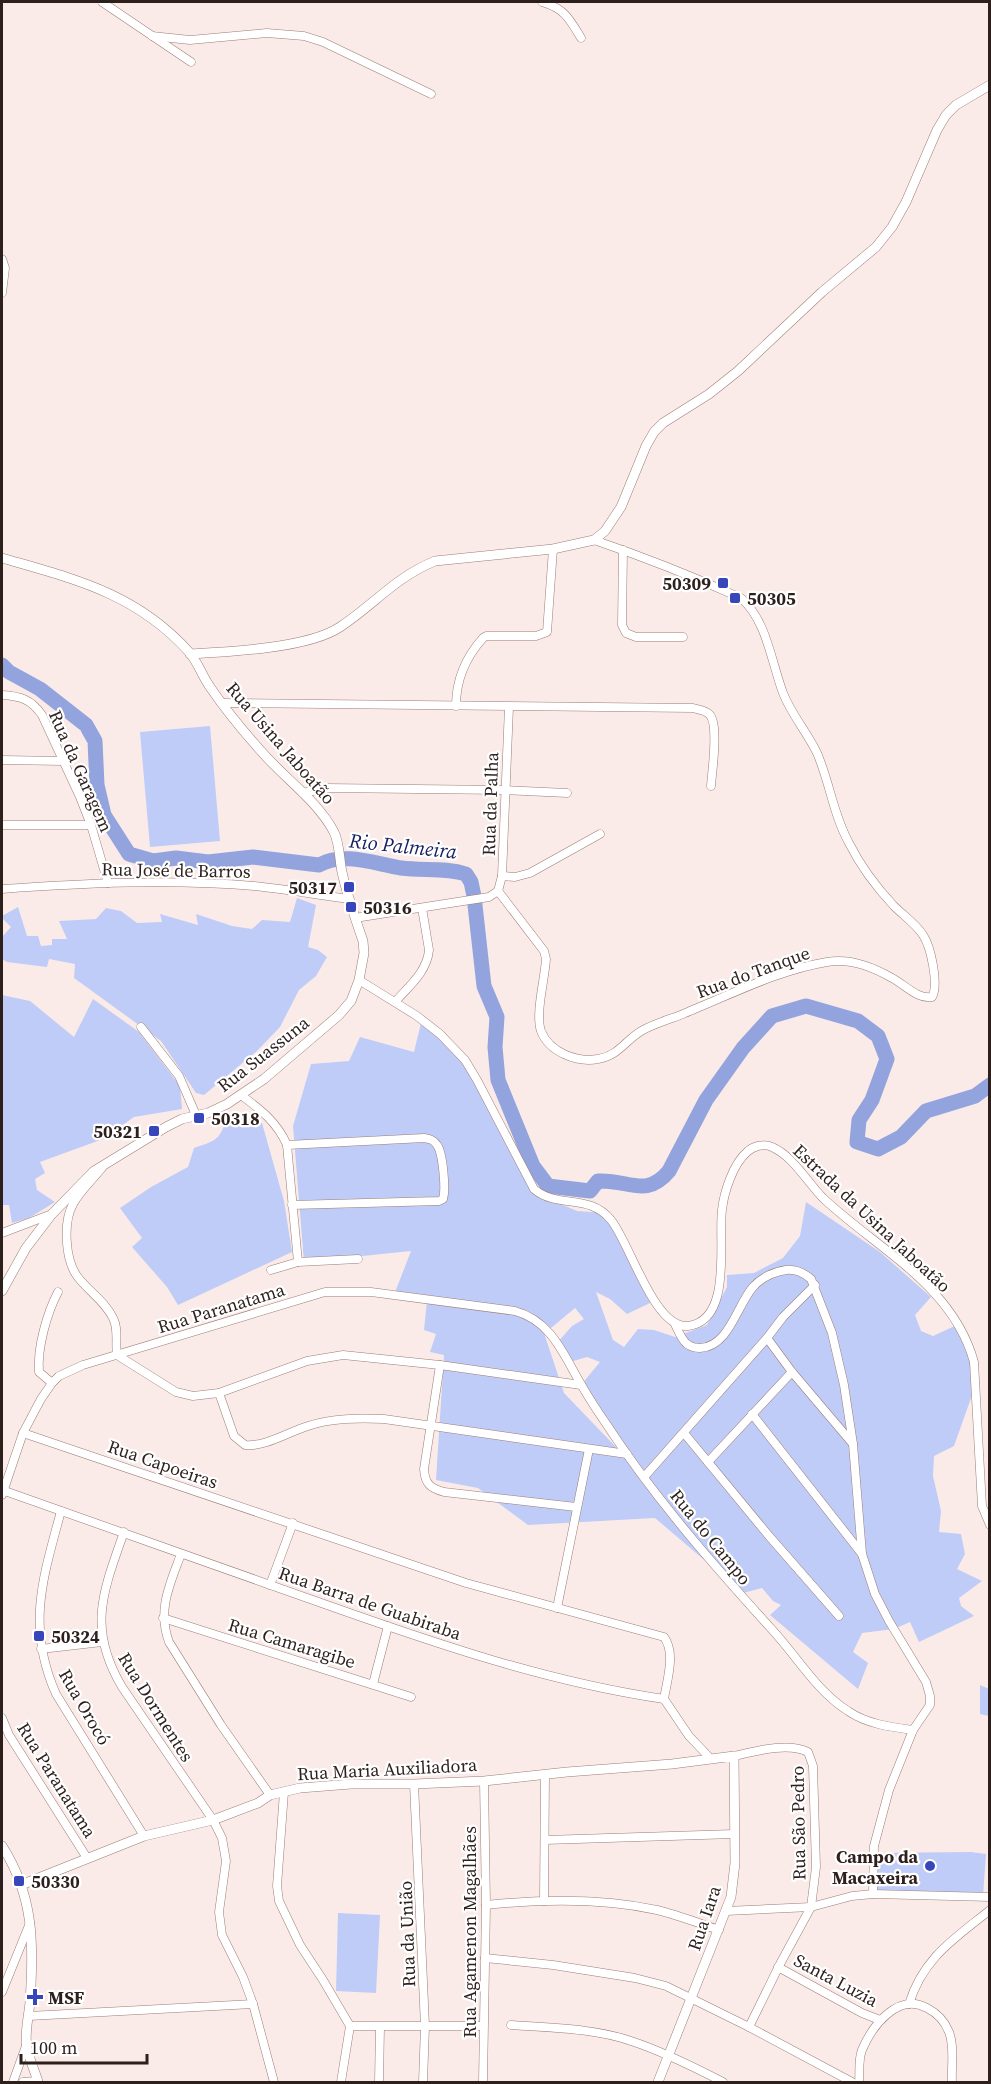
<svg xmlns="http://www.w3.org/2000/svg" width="991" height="2084" font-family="'Source Serif 4',serif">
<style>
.green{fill:#bfccf8;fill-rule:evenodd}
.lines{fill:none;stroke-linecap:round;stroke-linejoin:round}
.river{stroke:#92a3dd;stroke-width:15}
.minor-casing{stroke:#9d7d75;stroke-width:9}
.tertiary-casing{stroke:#9d7d75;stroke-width:10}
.minor{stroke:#fff;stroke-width:8}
.tertiary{stroke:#fff;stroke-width:9}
.poi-dot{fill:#3747b9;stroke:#fff;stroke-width:2}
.labels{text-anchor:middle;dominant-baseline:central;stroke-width:4.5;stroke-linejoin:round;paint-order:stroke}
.poi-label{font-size:18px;font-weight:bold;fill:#2c1f1c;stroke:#fff;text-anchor:start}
.street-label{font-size:18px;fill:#2c1f1c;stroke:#fff}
.water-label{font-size:20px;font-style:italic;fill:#182062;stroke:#fff}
</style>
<rect width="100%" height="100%" fill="#faebe8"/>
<g class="green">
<polygon points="210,726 220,841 150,847 140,732"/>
<polygon points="297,898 316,905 308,947 318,950 327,957 316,976 299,990 280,1027 257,1051 204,1095 196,1093 161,1041 74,978 75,964 49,959 47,967 7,962 2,959 2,937 11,927 2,918 2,916 18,907 27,936 38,936 41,946 52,945 52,939 67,939 59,921 96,919 106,908 121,911 137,923 162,922 160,914 198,925 196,914 232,926 252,929 262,920 290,922"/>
<polygon points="2,995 30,1001 74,1037 93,999 139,1032 180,1086 182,1109 134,1117 103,1139 40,1162 45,1173 35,1179 37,1190 55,1202 29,1218 12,1223 9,1205 2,1205"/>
<path d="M422 1019 462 1057 527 1177 542 1196 577 1211 605 1213 650 1303 627 1314 610 1299 596 1292 613 1340 624 1347 638 1329 654 1330 675 1337 707 1325 727 1287V1275L754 1273 783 1258 800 1236 806 1202 880 1252 931 1297 915 1315 921 1331 933 1336 959 1324 969 1344 976 1384 954 1446 934 1456 933 1476 941 1511 939 1532 961 1534 965 1554 957 1569 982 1581 959 1598 961 1606 974 1616 919 1642 910 1622 894 1629 862 1633 853 1652 868 1663 858 1689 770 1615 781 1605 773 1601 762 1588 743 1593 655 1518 528 1525 478 1488 436 1480 444 1355 430 1352 436 1334 424 1330 427 1300 394 1295 411 1251 304 1262 293 1126 311 1064 349 1061 360 1037 414 1052ZM575 1308 584 1319 572 1326 557 1343 570 1362 587 1357 600 1362 581 1385 637 1469 564 1393 541 1324 538 1320 551 1328Z"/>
<path d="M245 1112 262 1123 284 1201 292 1252 178 1305 167 1287 132 1247 142 1238 120 1208 151 1187 188 1167 194 1148C218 1140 219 1140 228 1116Z"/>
<polygon points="980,1685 989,1689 989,1716 980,1714"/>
<polygon points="971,1852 986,1854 983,1896 874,1893 873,1853"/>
<polygon points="338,1913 380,1915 376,1993 336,1991"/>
</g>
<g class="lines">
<path class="river" d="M2 665 9 672 40 689 86 725 95 741 97 785 104 815 129 854 153 861 176 858 208 862 253 857 319 865C344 851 375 864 401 868 423 871 445 867 466 874L471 882 474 896 484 986 497 1017 495 1047 498 1080 533 1166 548 1186 590 1191 598 1181C628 1179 646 1199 669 1171L706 1100 743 1048 772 1016 806 1006 858 1021 878 1036 887 1059 872 1100 859 1120 857 1142 878 1149 901 1137 926 1111 975 1096 990 1085"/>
<defs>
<g id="minor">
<polyline points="102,2 191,62"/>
<path d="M542 2C565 9 569 18 581 38"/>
<polyline points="152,36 190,40 267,33 304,36 323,42 431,94"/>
<polyline points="2,259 5,268 2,293"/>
<polyline points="623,550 622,625 626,633 636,637 683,637"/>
<path d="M2 695C20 696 31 699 42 715L80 797 91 825 108 883"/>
<path d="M222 703 693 708C699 710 706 710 710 715 719 726 712 771 711 786"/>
<path d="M456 706C456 680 465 658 483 638L486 636H536L547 632 553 549"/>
<polyline points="2,760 63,761"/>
<polyline points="303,793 326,788 505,790 567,793"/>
<polyline points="2,825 91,825"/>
<polyline points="502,876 515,877 530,873 600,834"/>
<path d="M2 889C85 883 170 879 254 886 286 889 317 895 349 899"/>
<path d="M498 891 544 951 546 959C545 978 535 1014 541 1031 549 1052 577 1063 598 1059 619 1056 626 1039 643 1030 658 1022 675 1018 690 1011 734 993 779 970 827 962 849 958 873 967 892 978 904 984 918 1000 932 997 939 985 931 947 923 935 916 924 904 916 894 906 877 888 860 865 849 843 833 814 830 783 817 753 807 732 791 714 783 693 771 661 767 621 741 598 692 576 644 557 594 540"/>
<polyline points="355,918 489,897 498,891 502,876 509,707"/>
<path d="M359 980 417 1016 440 1034 465 1060 477 1080 534 1189C557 1209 590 1193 611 1220 630 1243 654 1329 688 1326 733 1321 718 1240 722 1210 724 1192 733 1164 747 1152 753 1146 764 1143 772 1147 793 1156 807 1182 823 1198 877 1249 953 1285 974 1362L982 1506 990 1525"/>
<path d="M395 1002C409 986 427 972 429 950L422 908"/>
<polyline points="141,1027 179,1076 196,1115"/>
<path d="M241 1095C261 1110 277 1122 287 1145L298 1262"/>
<path d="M287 1145 424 1138C430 1139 434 1140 437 1145 443 1153 446 1190 443 1199L439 1201 292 1205"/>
<path d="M102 1168C93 1179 80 1191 73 1204 63 1222 65 1259 77 1276 88 1291 105 1301 113 1318 119 1329 115 1343 117 1355L176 1392 193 1396 219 1393 307 1361 343 1355 440 1365 581 1385"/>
<polyline points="2,1233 52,1214"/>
<polyline points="271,1270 298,1262 358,1259"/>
<path d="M675 1324C678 1330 681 1339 687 1344 691 1347 695 1348 700 1348 729 1347 737 1305 753 1287 762 1277 773 1272 786 1270 795 1269 804 1273 811 1279L832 1333 844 1385 853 1444 862 1554 875 1594 889 1621 926 1682 930 1696V1705L913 1730 889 1790 874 1846 873 1894"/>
<polyline points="767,1338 792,1372 853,1444"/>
<path d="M440 1365 424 1469C425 1484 430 1488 444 1492L576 1507"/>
<path d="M52 1383 39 1372C37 1348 47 1313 58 1292"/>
<path d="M219 1393 234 1436 245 1445C266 1447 288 1432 308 1426 332 1418 358 1418 384 1419L627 1454"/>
<polyline points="752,1414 862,1554"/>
<path d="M23 1433 466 1583 664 1637C676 1653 667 1680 664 1699"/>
<polyline points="684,1433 769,1536 839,1616"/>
<polyline points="708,1462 792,1372"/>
<polyline points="645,1476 767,1338 783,1317 815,1285"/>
<path d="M2 1490C110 1528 218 1567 327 1605 437 1644 548 1682 664 1699L689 1736 711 1759"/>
<path d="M2 1495 23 1433 41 1399 52 1383 59 1376 83 1365 325 1292H371L515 1311C552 1321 564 1356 582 1386 590 1400 598 1412 607 1425 656 1500 716 1568 776 1634 799 1660 818 1692 848 1711 867 1724 890 1727 913 1730"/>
<path d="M61 1511C43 1578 26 1626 56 1694L144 1836"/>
<path d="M124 1532C103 1592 87 1628 122 1687L213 1820 222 1838 226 1861 219 1912 222 1935 243 1977 253 2004 274 2082"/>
<path d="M181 1554C170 1584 157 1610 169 1642L221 1725 270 1795"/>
<polyline points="270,1585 293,1523"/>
<polyline points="557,1608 589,1449"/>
<polyline points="163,1618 411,1697"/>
<polyline points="41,1649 102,1642"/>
<polyline points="373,1684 388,1626"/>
<polyline points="2,1718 9,1735 87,1858"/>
<path d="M734 1756C756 1751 788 1742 808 1752L813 1766 816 1867 811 1907 780 1964 749 2027"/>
<polyline points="414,1784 425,2026 423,2082"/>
<polyline points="284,1792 277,1886 279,1901 300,1945 323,1980 350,2026"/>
<polyline points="545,1840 734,1834"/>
<polyline points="544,1901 545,1775"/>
<path d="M486 1905C543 1899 601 1898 657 1910 678 1915 698 1923 719 1930"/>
<polyline points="726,1911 811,1907 852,1896 873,1894 990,1897"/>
<polyline points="485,1958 553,1965 635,1978 666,1986 749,2027 852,2082"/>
<polyline points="778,1967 862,2013 880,2020"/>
<polyline points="2,1992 30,1923"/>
<path d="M909 2004C923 1958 954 1939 990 1910"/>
<polyline points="29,2016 253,2004"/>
<path d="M511 2025C550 2028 594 2028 631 2041 662 2051 694 2067 723 2082"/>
<polyline points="350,2026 483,2026"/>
<polyline points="13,2082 26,2046"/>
<polyline points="23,2082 38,2081"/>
<polyline points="341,2082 350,2026"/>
<polyline points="379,2082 380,2027"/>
<polyline points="483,2082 486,1905 484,1781"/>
<path d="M859 2082C860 2072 858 2060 862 2050 872 2026 898 1992 927 2008 937 2013 945 2022 949 2032 955 2047 951 2067 952 2082"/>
</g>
<g id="tertiary">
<path d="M2 558C74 579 136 593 189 652 198 662 202 676 210 687 225 709 243 731 261 751 284 778 317 800 334 832 340 845 339 858 342 872 347 895 355 918 363 941L364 953 359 980 351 1001 339 1015 264 1079 227 1104 208 1113 182 1119 166 1127 94 1171 52 1214 26 1248 2 1291"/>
<path d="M190 654C229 652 309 648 340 627 375 604 394 578 435 561L553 549 594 540 605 531 621 507 646 446 654 432 663 423 709 394 738 371 822 292 876 247 892 227 906 202 937 130 946 115 956 105 990 85"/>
<path d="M2 1846C34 1896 34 1944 30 2002 29 2015 24 2034 27 2047 29 2059 35 2071 38 2082"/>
<polyline points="21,1885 144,1836 213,1820 258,1803 270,1795 300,1788 351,1784 414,1784 484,1781 567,1772 672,1764 734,1756 735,1863 731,1897 658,2082"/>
</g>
</defs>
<use href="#minor" class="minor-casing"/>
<use href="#tertiary" class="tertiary-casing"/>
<use href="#minor" class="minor"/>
<use href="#tertiary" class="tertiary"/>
</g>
<g class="poi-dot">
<rect x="717" y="577" width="12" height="12" rx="3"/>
<rect x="729" y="592" width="12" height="12" rx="3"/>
<rect x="343" y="881" width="12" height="12" rx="3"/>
<rect x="345" y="901" width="12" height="12" rx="3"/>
<rect x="193" y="1112" width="12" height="12" rx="3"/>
<rect x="148" y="1125" width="12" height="12" rx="3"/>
<rect x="33" y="1630" width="12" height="12" rx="3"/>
<circle cx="930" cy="1866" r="6"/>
<rect x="13" y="1875" width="12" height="12" rx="3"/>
<path d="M32 1988h6v6h6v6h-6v6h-6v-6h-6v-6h6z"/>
</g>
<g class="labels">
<g class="poi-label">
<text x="711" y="583" text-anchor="end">50309</text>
<text x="747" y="598">50305</text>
<text x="337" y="887" text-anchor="end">50317</text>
<text x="363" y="907">50316</text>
<text x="211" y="1118">50318</text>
<text x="142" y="1131" text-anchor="end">50321</text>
<text x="51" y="1636">50324</text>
<text x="918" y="1856" text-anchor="end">Campo da<tspan x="918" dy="21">Macaxeira</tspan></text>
<text x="31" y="1881">50330</text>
<text x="48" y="1997">MSF</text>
</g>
<g class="street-label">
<text transform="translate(281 743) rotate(49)">Rua Usina Jaboatão</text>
<text transform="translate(81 771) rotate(66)">Rua da Garagem</text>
<text transform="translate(490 804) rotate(-88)">Rua da Palha</text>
<text transform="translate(176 870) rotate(1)">Rua José de Barros</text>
<text transform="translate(753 972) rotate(-20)">Rua do Tanque</text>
<text transform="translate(263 1054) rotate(-38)">Rua Suassuna</text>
<text transform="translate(872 1218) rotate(43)">Estrada da Usina Jaboatão</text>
<text transform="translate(221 1308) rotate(-17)">Rua Paranatama</text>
<text transform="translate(163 1464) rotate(19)">Rua Capoeiras</text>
<text transform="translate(711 1537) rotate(51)">Rua do Campo</text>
<text transform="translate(370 1603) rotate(19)">Rua Barra de Guabiraba</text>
<text transform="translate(292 1643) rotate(17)">Rua Camaragibe</text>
<text transform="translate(85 1707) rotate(60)">Rua Orocó</text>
<text transform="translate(156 1707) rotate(58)">Rua Dormentes</text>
<text transform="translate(387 1769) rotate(-3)">Rua Maria Auxiliadora</text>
<text transform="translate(57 1780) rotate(58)">Rua Paranatama</text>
<text transform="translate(798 1823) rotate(-91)">Rua São Pedro</text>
<text transform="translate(704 1918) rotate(-71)">Rua Iara</text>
<text transform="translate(469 1932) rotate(-90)">Rua Agamenon Magalhães</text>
<text transform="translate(407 1934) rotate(-92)">Rua da União</text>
<text transform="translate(836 1980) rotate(28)">Santa Luzia</text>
</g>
<g class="water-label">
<text transform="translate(403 846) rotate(6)">Rio Palmeira</text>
</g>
</g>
<rect width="991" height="2084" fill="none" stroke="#2c1f1c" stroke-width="6"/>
<path d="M21 2054v9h126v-9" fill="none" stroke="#2c1f1c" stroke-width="3"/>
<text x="30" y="2054" font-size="18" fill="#2c1f1c" stroke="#ffffff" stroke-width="4.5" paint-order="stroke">100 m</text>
</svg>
